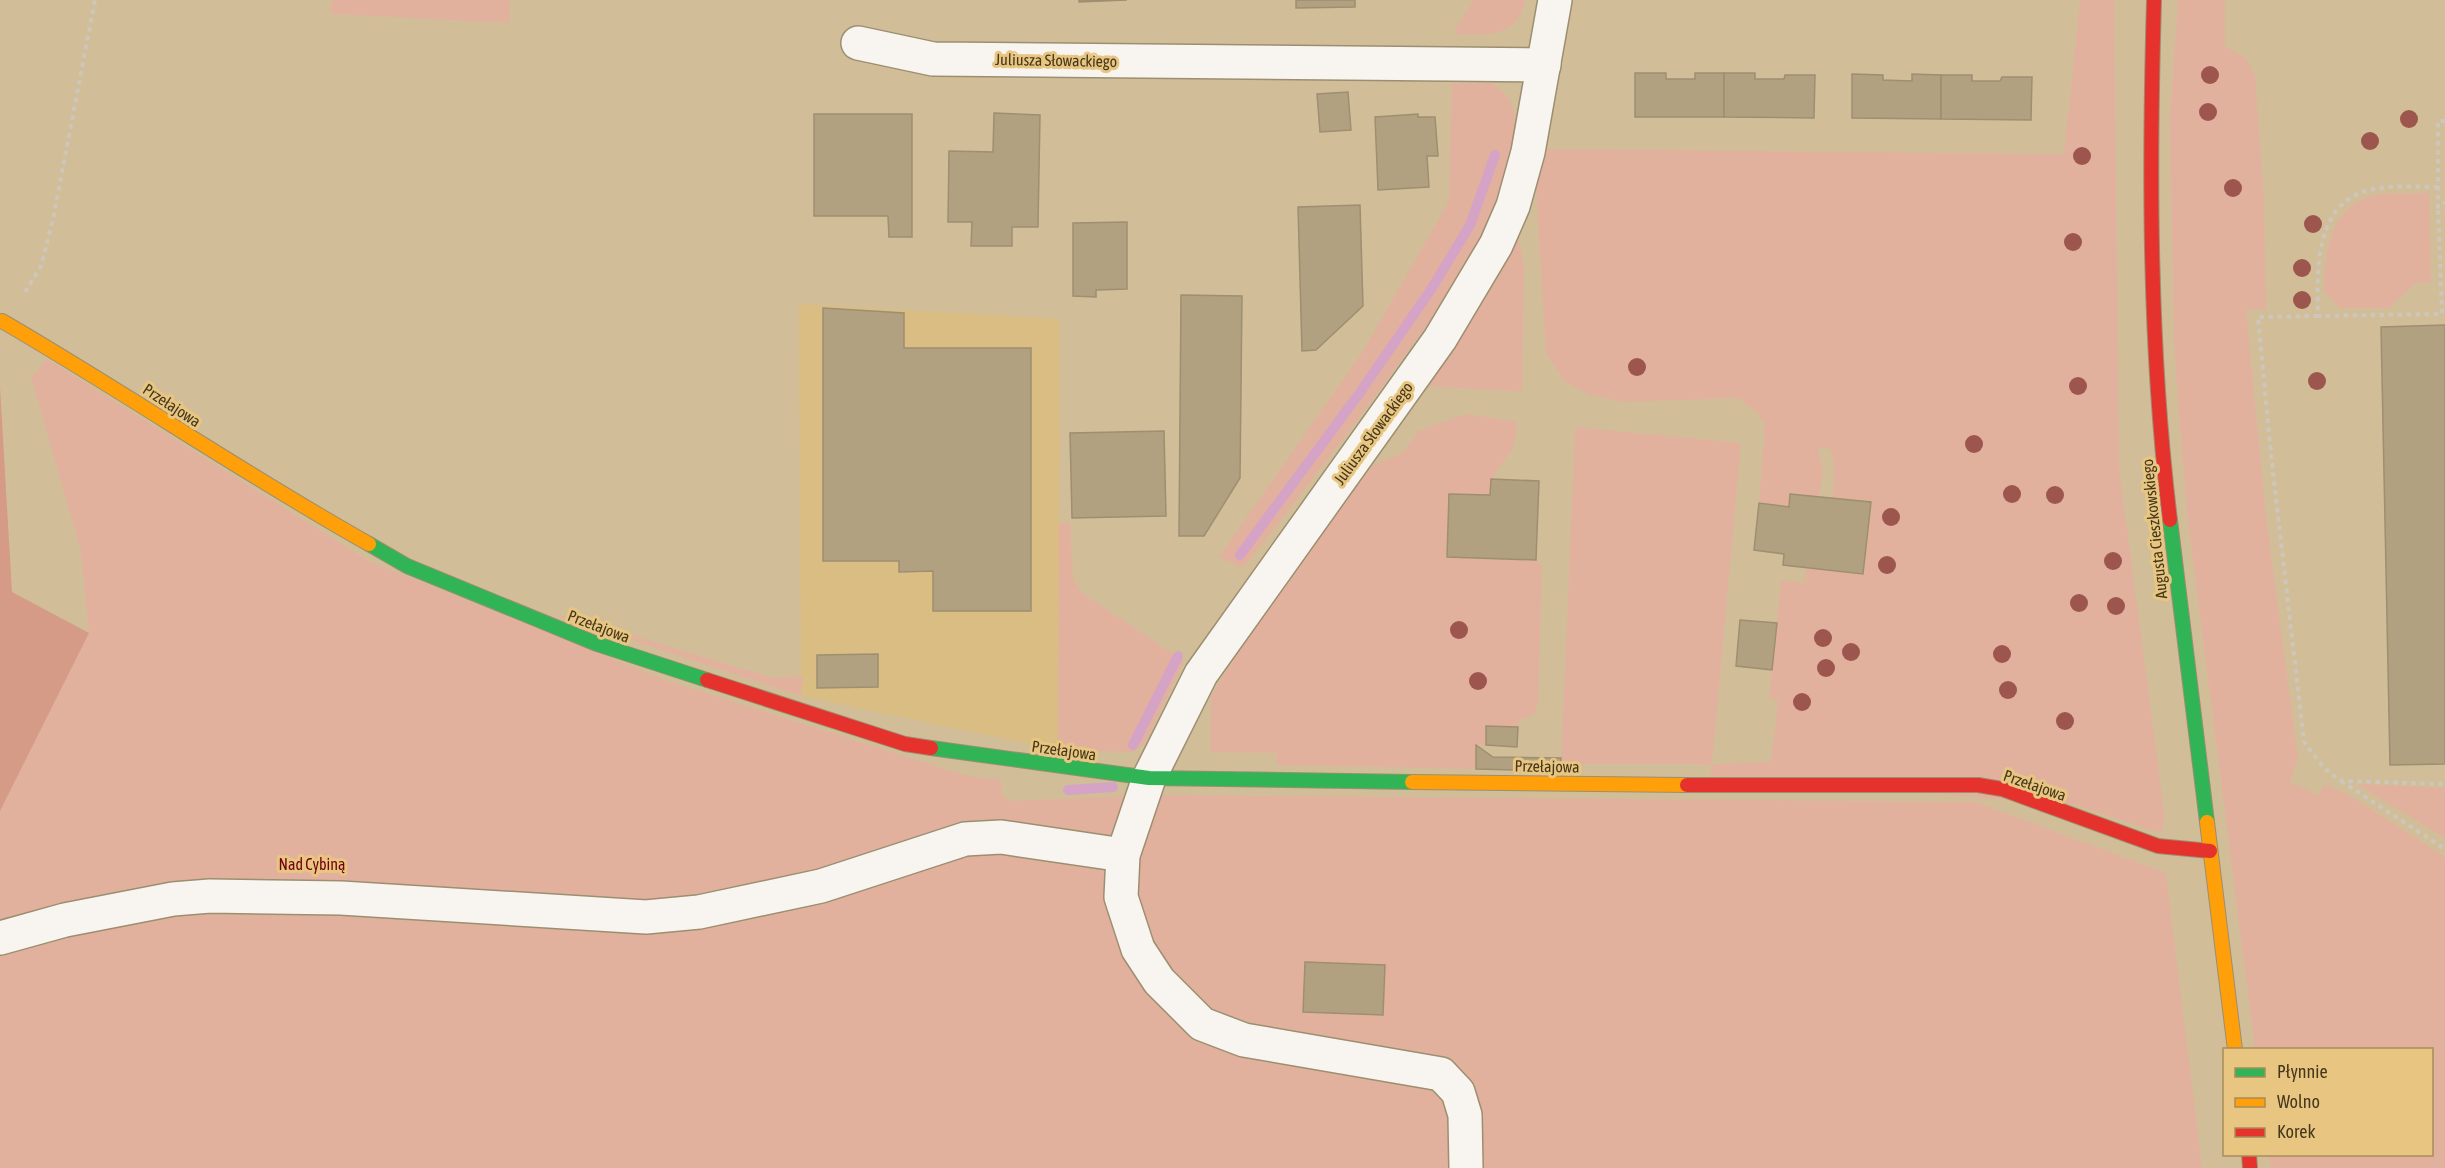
<svg xmlns="http://www.w3.org/2000/svg" width="2445" height="1168" font-family="'Asap Condensed',sans-serif">
<style>
.built{fill:#dabd82}
.green{fill:#e2b19d}
.forest{fill:#d59b87}
.lines{fill:none;stroke-linecap:round;stroke-linejoin:round}
.stream{stroke:#d4a3c6;stroke-width:10}
.building{fill:#b1a180;stroke:#9e8f71;stroke-width:1.5}
.street-casing{stroke:#9c8e70;stroke-width:36}
.fast-casing{stroke:#9c8e70;stroke-width:16}
.slow-casing{stroke:#9c8e70;stroke-width:16}
.jam-casing{stroke:#9c8e70;stroke-width:16}
.path{stroke:#cdc6bb;stroke-width:4;stroke-dasharray:4.5 4.5;stroke-linecap:butt}
.street{stroke:#f8f5f0;stroke-width:33}
.fast{stroke:#30b455;stroke-width:14}
.slow{stroke:#ff9f0a;stroke-width:14}
.jam{stroke:#e5322d;stroke-width:14}
.tree{fill:#9d564d}
.labels{text-anchor:middle;dominant-baseline:central;stroke-width:6;stroke-linejoin:round;paint-order:stroke}
.street-label{font-size:16px;fill:#45371b;stroke:#e8c682}
.park-label{font-size:16px;fill:#72000e;stroke:#e8c682}
</style>
<rect width="100%" height="100%" fill="#d1be99"/>
<polygon class="built" points="799,304 1060,319 1058,750 801,696"/>
<g class="green">
<polygon points="332,0 510,0 509,23 331,14"/>
<path d="M1473 0H1525C1518 40 1485 34 1453 34Z"/>
<path d="M2080 0H2114L2119 468 2165 818 2161 833 2075 805 1711 776V764H1561L1575 427 1741 443 1712 764 1771 762 1778 701 1769 699 1781 580 1804 583 1806 567 1863 573 1871 503 1832 498C1835 480 1836 466 1830 449L1818 448 1823 470 1819 497 1791 494 1789 507 1759 503 1765 425 1757 412 1738 398 1624 402 1590 395 1565 382 1546 353 1536 190 1547 149 2064 154Z"/>
<polygon points="2178,0 2225,0 2225,46 2246,58 2255,75 2264,201 2266,309 2246,310 2266,516 2298,758 2290,782 2319,795 2325,784 2347,794 2445,857 2445,1168 2271,1168 2269,1155 2432,1154 2432,1050 2255,1049 2187,513 2178,402 2174,339 2170,118"/>
<path d="M1452 83H1493C1498 88 1506 93 1509 99 1517 112 1518 138 1515 153 1496 236 1442 305 1392 373 1344 439 1294 504 1243 568L1219 557 1363 351 1449 201Z"/>
<path d="M2429 193 2431 282 2415 283 2389 308H2340L2324 292C2324 254 2330 202 2378 195 2394 192 2412 194 2429 193Z"/>
<polygon points="1517,235 1524,264 1522,392 1427,386 1511,241"/>
<polygon points="47,359 369,561 665,680 964,775 1001,780 1002,796 1012,801 1157,795 1976,802 2166,873 2202,1168 0,1168 0,811 89,633 80,547 31,378"/>
<path d="M1466 414 1517 422C1516 431 1516 441 1512 449 1501 468 1491 472 1490 495H1449L1447 557 1536 560 1542 567 1538 703 1534 715 1519 720 1518 727 1486 726V745H1476V769L1277 765V753L1211 752V696L1238 650 1371 466 1404 452 1418 431Z"/>
<polygon points="1059,523 1070,523 1073,578 1082,593 1184,661 1145,744 1132,752 1058,750"/>
<polygon points="548,613 575,618 773,678 803,676 801,696"/>
<polygon points="2357,784 2445,788 2445,838"/>
</g>
<polygon class="forest" points="0,387 12,592 89,633 0,811"/>
<g class="lines">
<g class="stream">
<polyline points="1240,555 1361,391 1432,288 1470,225 1495,155"/>
<polyline points="1133,745 1178,656"/>
<polyline points="1068,790 1113,787"/>
</g>
</g>
<g class="building">
<polygon points="1079,0 1127,0 1079,2"/>
<polygon points="1296,0 1355,0 1355,7 1296,8"/>
<polygon points="1635,73 1666,73 1666,79 1695,79 1695,73 1724,73 1724,117 1635,117"/>
<polygon points="1724,73 1755,73 1755,79 1784,79 1785,75 1815,75 1814,118 1724,117"/>
<polygon points="1852,74 1883,75 1883,80 1912,81 1912,74 1941,75 1941,119 1852,118"/>
<polygon points="1941,75 1972,75 1972,81 2000,81 2002,77 2032,77 2031,120 1941,119"/>
<polygon points="1348,92 1351,130 1320,132 1317,94"/>
<polygon points="994,113 1040,115 1038,227 1012,227 1012,246 971,246 972,222 948,222 949,151 993,152"/>
<polygon points="814,114 912,114 912,237 889,237 888,216 814,216"/>
<polygon points="1418,114 1418,117 1435,117 1438,156 1427,156 1429,187 1378,190 1375,117"/>
<polygon points="1360,205 1363,306 1316,350 1302,351 1298,207"/>
<polygon points="1127,222 1127,289 1096,290 1096,297 1073,296 1073,223"/>
<polygon points="1181,295 1242,296 1240,478 1204,536 1179,536"/>
<polygon points="823,308 904,313 904,348 1031,348 1031,611 933,611 933,571 899,572 899,561 823,561"/>
<polygon points="2445,325 2445,764 2390,765 2381,327"/>
<polygon points="1164,431 1166,516 1072,518 1070,433"/>
<polygon points="1491,479 1539,481 1536,560 1447,557 1449,494 1490,495"/>
<polygon points="1790,494 1871,502 1863,574 1783,565 1784,554 1754,550 1759,503 1789,507"/>
<polygon points="1740,620 1777,623 1772,670 1736,666"/>
<polygon points="878,654 878,687 817,688 817,655"/>
<polygon points="1486,726 1518,727 1517,747 1486,745"/>
<polygon points="1476,745 1493,757 1561,758 1560,771 1476,769"/>
<polygon points="1305,962 1385,965 1383,1015 1303,1012"/>
</g>
<g class="lines">
<defs>
<g id="street">
<polyline points="858,43 933,59 1544,65"/>
<polyline points="0,938 65,920 173,899 210,896 341,898 646,917 699,912 821,886 965,839 1001,837 1123,855"/>
<polyline points="1466,1168 1465,1115 1458,1092 1441,1074 1244,1040 1202,1024 1159,981 1138,949 1121,897 1123,855 1149,778 1201,674 1440,339 1496,245 1513,206 1528,152 1555,0"/>
</g>
<g id="fast">
<polyline points="2170,520 2207,822"/>
<polyline points="369,544 407,566 597,644 707,680"/>
<polyline points="931,748 1149,778 1412,782"/>
</g>
<g id="slow">
<path d="M2 321C126 393 244 474 369 544"/>
<polyline points="1412,782 1687,785"/>
<polyline points="2207,822 2235,1050"/>
</g>
<g id="jam">
<path d="M2154 0C2149 173 2149 348 2170 520"/>
<polyline points="707,680 905,744 931,748"/>
<polyline points="1687,785 1978,785 2002,789 2158,846 2210,851"/>
<polyline points="2249,1154 2250,1168"/>
</g>
</defs>
<use href="#street" class="street-casing"/>
<use href="#fast" class="fast-casing"/>
<use href="#slow" class="slow-casing"/>
<use href="#jam" class="jam-casing"/>
<g class="path">
<polyline points="2445,121 2438,121 2438,207 2445,202"/>
<path d="M2438 187C2417 187 2394 185 2373 189 2314 201 2317 269 2318 316L2442 314 2438 207"/>
<polyline points="25,292 41,266 53,219 95,0"/>
<polyline points="2318,316 2258,317 2271,455 2304,742 2325,769 2341,781 2445,784"/>
<polyline points="2341,781 2445,849"/>
</g>
<use href="#street" class="street"/>
<use href="#fast" class="fast"/>
<use href="#slow" class="slow"/>
<use href="#jam" class="jam"/>
</g>
<g class="tree">
<circle cx="2210" cy="75" r="9"/>
<circle cx="2208" cy="112" r="9"/>
<circle cx="2409" cy="119" r="9"/>
<circle cx="2370" cy="141" r="9"/>
<circle cx="2082" cy="156" r="9"/>
<circle cx="2233" cy="188" r="9"/>
<circle cx="2313" cy="224" r="9"/>
<circle cx="2073" cy="242" r="9"/>
<circle cx="2302" cy="268" r="9"/>
<circle cx="2302" cy="300" r="9"/>
<circle cx="1637" cy="367" r="9"/>
<circle cx="2317" cy="381" r="9"/>
<circle cx="2078" cy="386" r="9"/>
<circle cx="1974" cy="444" r="9"/>
<circle cx="2012" cy="494" r="9"/>
<circle cx="2055" cy="495" r="9"/>
<circle cx="1891" cy="517" r="9"/>
<circle cx="2113" cy="561" r="9"/>
<circle cx="1887" cy="565" r="9"/>
<circle cx="2079" cy="603" r="9"/>
<circle cx="2116" cy="606" r="9"/>
<circle cx="1459" cy="630" r="9"/>
<circle cx="1823" cy="638" r="9"/>
<circle cx="1851" cy="652" r="9"/>
<circle cx="2002" cy="654" r="9"/>
<circle cx="1826" cy="668" r="9"/>
<circle cx="1478" cy="681" r="9"/>
<circle cx="2008" cy="690" r="9"/>
<circle cx="1802" cy="702" r="9"/>
<circle cx="2065" cy="721" r="9"/>
</g>
<g class="labels">
<g class="street-label">
<text transform="translate(1056 60) rotate(1)">Juliusza Słowackiego</text>
<text transform="translate(172 405) rotate(33)">Przełajowa</text>
<text transform="translate(1373 433) rotate(-54)">Juliusza Słowackiego</text>
<text transform="translate(2154 529) rotate(-96)">Augusta Cieszkowskiego</text>
<text transform="translate(599 626) rotate(21)">Przełajowa</text>
<text transform="translate(1064 750) rotate(8)">Przełajowa</text>
<text transform="translate(1547 766) rotate(1)">Przełajowa</text>
<text transform="translate(2035 785) rotate(19)">Przełajowa</text>
</g>
<g class="park-label">
<text x="312" y="864">Nad Cybiną</text>
</g>
</g>
<rect x="2223" y="1048" width="210" height="108" fill="#e8c682" stroke="#a78d59" stroke-width="1.5"/>
<rect x="2235" y="1068" width="30" height="9" fill="#30b455" stroke="#a78d59" stroke-width="1.5"/>
<text x="2277" y="1078" font-size="18" fill="#45371b">Płynnie</text>
<rect x="2235" y="1098" width="30" height="9" fill="#ff9f0a" stroke="#a78d59" stroke-width="1.5"/>
<text x="2277" y="1108" font-size="18" fill="#45371b">Wolno</text>
<rect x="2235" y="1128" width="30" height="9" fill="#e5322d" stroke="#a78d59" stroke-width="1.5"/>
<text x="2277" y="1138" font-size="18" fill="#45371b">Korek</text>
</svg>
